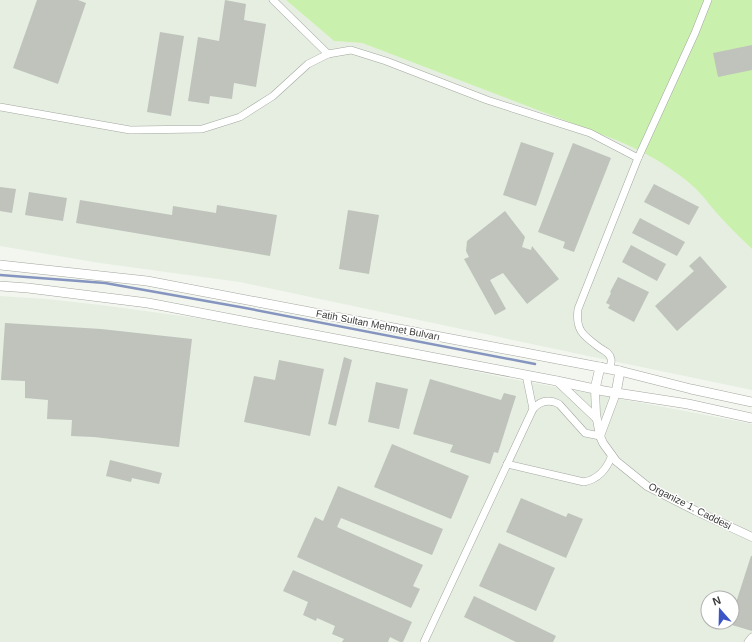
<svg xmlns="http://www.w3.org/2000/svg" width="752" height="642" font-family="Helvetica,sans-serif">
<style>
.built{fill:#e5eee0;fill-rule:evenodd}
.green{fill:#caf0ae}
.lines{fill:none;stroke-linecap:round;stroke-linejoin:round}
.stream{stroke:#8595bf;stroke-width:2.5}
.building{fill:#bfc3bc}
.minor-casing{stroke:#a3a7a0;stroke-width:8}
.tertiary-casing{stroke:#a3a7a0;stroke-width:9}
.secondary-casing{stroke:#a3a7a0;stroke-width:10}
.minor{stroke:#fff;stroke-width:7}
.tertiary{stroke:#fff;stroke-width:8}
.secondary{stroke:#fff;stroke-width:9}
.labels{text-anchor:middle;dominant-baseline:central;stroke-width:3;stroke-linejoin:round;paint-order:stroke}
.street-label{font-size:10px;fill:#3b3d3a;stroke:#fff}
</style>
<rect width="100%" height="100%" fill="#f2f6ef"/>
<g class="built">
<polygon points="0,0 286,0 334,41 362,43 616,140 645,153 673,170 696,189 715,209 723,220 752,249 752,390 579,354 240,282 100,263 0,246"/>
<path d="M0 296 46 299 101 305 204 319 393 354 501 377 685 411 752 424V642H0ZM708 598H732V622H708Z"/>
</g>
<path class="green" d="M286 0H752V249C743 240 733 231 724 221 714 211 706 199 696 189 672 167 645 152 616 140L362 43 334 41Z"/>
<g class="lines">
<polyline class="stream" points="0,275 105,283 240,307 535,364"/>
</g>
<g class="building">
<polygon points="37,0 78,0 86,3 58,84 13,68"/>
<polygon points="225,0 246,4 244,20 266,24 256,87 234,83 232,99 210,96 209,104 188,101 198,37 219,41"/>
<polygon points="160,32 184,36 171,116 147,112"/>
<polygon points="752,45 752,70 718,77 713,53"/>
<polygon points="521,142 554,153 536,206 503,195"/>
<polygon points="573,143 611,158 574,252 563,248 565,242 538,232"/>
<polygon points="654,184 699,207 689,225 644,202"/>
<polygon points="0,187 16,189 12,213 0,211"/>
<polygon points="29,192 67,198 63,221 25,215"/>
<polygon points="80,200 172,215 173,206 216,213 217,205 277,215 270,256 76,223"/>
<polygon points="348,210 379,215 369,274 339,269"/>
<polygon points="505,211 525,237 522,247 531,250 532,246 559,279 527,304 503,273 490,280 506,309 495,315 464,259 469,257 466,251 467,241"/>
<polygon points="640,218 685,242 677,256 632,233"/>
<polygon points="631,245 666,264 657,281 622,262"/>
<polygon points="700,256 727,287 677,331 655,306 694,271 689,266"/>
<polygon points="618,277 649,292 634,322 608,308 610,305 606,303 611,293 610,292"/>
<polygon points="5,323 101,329 192,339 179,447 94,437 71,436 72,420 47,419 48,400 25,398 25,381 1,380"/>
<polygon points="344,357 352,360 336,426 328,424"/>
<polygon points="279,360 324,369 310,436 244,422 254,376 275,380"/>
<polygon points="430,379 501,400 504,393 516,396 498,453 494,452 490,464 450,452 453,445 413,434"/>
<polygon points="376,382 408,389 399,429 368,422"/>
<polygon points="392,444 469,476 451,519 374,487"/>
<polygon points="110,460 162,473 159,484 132,478 131,482 106,476"/>
<polygon points="338,486 443,529 432,555 341,518 337,527 423,565 413,586 420,589 411,608 297,557 315,517 323,521"/>
<polygon points="521,498 566,517 568,513 583,519 566,558 506,532"/>
<polygon points="499,543 555,568 536,611 479,586"/>
<polygon points="751,556 752,556 752,631 732,625 732,615"/>
<polygon points="293,570 412,622 403,642 400,642 390,637 388,642 342,642 344,639 332,634 335,626 317,618 316,621 303,615 308,602 283,591"/>
<polygon points="474,596 556,636 553,642 516,642 464,617"/>
</g>
<g class="lines">
<defs>
<g id="minor">
<polyline points="273,0 328,54"/>
<polyline points="0,107 130,130 202,129 240,117 273,96 308,64 328,54 351,50 386,61 487,100 590,133 638,158"/>
<path d="M610 368C610 365 612 362 611 359 610 353 605 351 600 348 584 336 575 331 578 309L638 158 695 33 708 0"/>
<path d="M533 409C540 401 549 399 559 404L585 433 600 436"/>
<path d="M507 464 584 482C599 479 607 469 612 455"/>
<polyline points="424,642 533,409 526,375"/>
<polyline points="748,642 752,637"/>
</g>
<g id="tertiary">
<polyline points="557,381 596,418"/>
<polyline points="595,389 596,414 600,436 603,443 616,461 647,486 696,511 752,537"/>
<polyline points="600,436 616,393"/>
</g>
<g id="secondary">
<polyline points="0,265 147,281 620,371 691,389 752,402"/>
<polyline points="0,286 28,288 148,303 557,381 604,391 688,404 752,418"/>
<polyline points="595,389 600,367"/>
<polyline points="616,393 620,371"/>
</g>
</defs>
<use href="#minor" class="minor-casing"/>
<use href="#tertiary" class="tertiary-casing"/>
<use href="#secondary" class="secondary-casing"/>
<use href="#minor" class="minor"/>
<use href="#tertiary" class="tertiary"/>
<use href="#secondary" class="secondary"/>
</g>
<g class="labels">
<g class="street-label">
<text transform="translate(378 325) rotate(11)">Fatih Sultan Mehmet Bulvarı</text>
<text transform="translate(690 506) rotate(27)">Organize 1. Caddesi</text>
</g>
</g>
<g transform="translate(720 610) rotate(340)"><circle r="19" fill="#ffffff" stroke="#b1b1b0"/>
<path d="M0-3L7 15L0 10L-7 15Z" fill="#3b54c6"/>
<text y="-6" font-size="11" font-weight="bold" text-anchor="middle" fill="#3b3d3a">N</text>
</g>
</svg>
